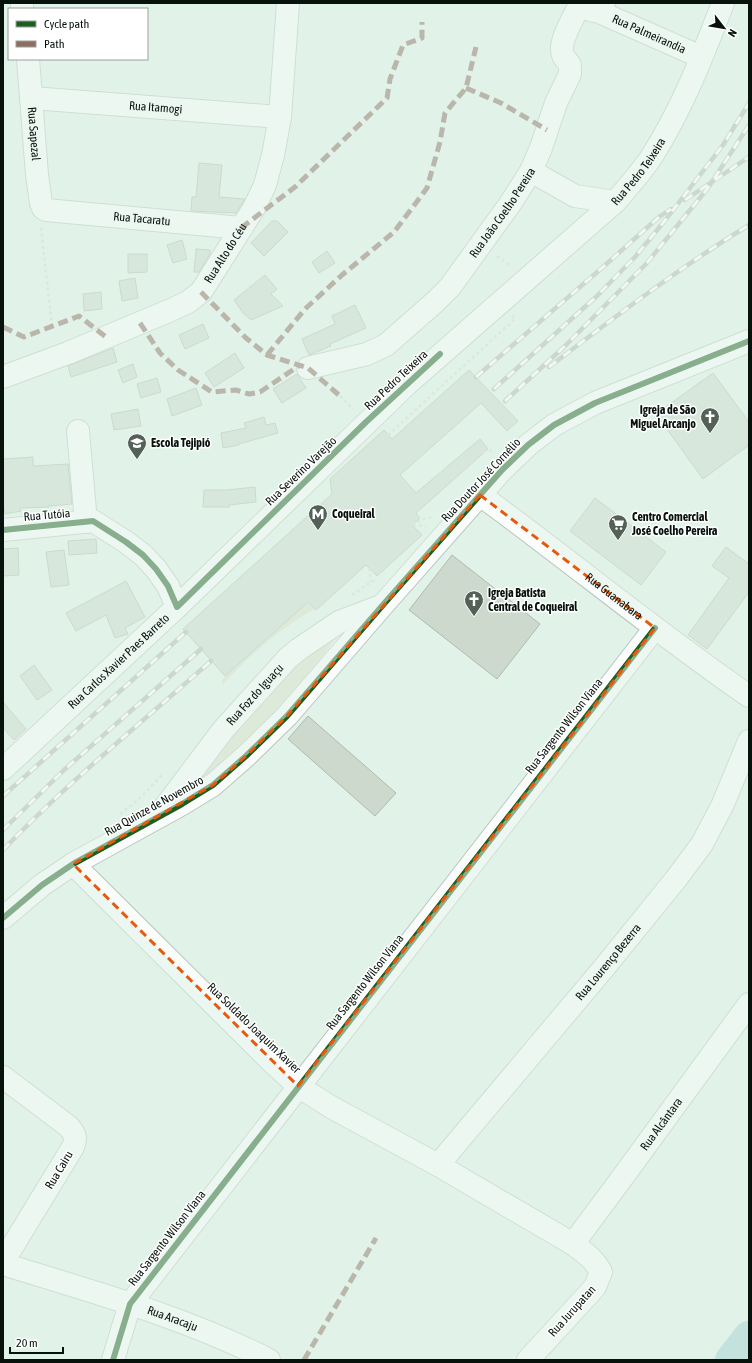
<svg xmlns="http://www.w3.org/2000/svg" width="752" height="1363" font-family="'Asap Condensed',sans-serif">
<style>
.green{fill:#d9e1c7}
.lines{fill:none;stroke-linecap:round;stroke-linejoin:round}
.river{stroke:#9eccd0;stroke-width:32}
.building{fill:#ccd9cc;stroke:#b0bab0}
.minor-casing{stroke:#b8c6be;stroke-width:24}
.path{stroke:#d4dad7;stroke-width:2.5;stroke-dasharray:3 3;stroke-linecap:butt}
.minor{stroke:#fafdfc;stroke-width:22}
.rail-casing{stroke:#b1b5b2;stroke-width:4.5}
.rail{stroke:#fff;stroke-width:3;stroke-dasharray:9;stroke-linecap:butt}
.quiet{stroke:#8d6e63;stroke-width:5;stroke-dasharray:10 5;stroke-linecap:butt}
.cycleway-casing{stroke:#fff;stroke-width:8}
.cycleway{stroke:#1b5e20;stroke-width:6}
.marked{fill:none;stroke:#e8590c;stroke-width:3;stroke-dasharray:8 5;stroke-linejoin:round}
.labels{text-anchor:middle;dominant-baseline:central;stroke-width:3;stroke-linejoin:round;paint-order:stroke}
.street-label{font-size:12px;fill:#07120c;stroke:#fff}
.poi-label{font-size:12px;font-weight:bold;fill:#07120c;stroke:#fff;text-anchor:start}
</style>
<rect width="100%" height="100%" fill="#e1f3e8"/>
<g class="green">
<path d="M308 602 314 609C279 630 249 655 222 686V681L225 676Z"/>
<polygon points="344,628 281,709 214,773 202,782 189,785 270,682"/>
</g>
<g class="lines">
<polyline class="river" points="731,1360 749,1337"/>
</g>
<g class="building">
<polygon points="199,163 222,165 219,197 245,199 236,213 191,211 192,197 196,197"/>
<polygon points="272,221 277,221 288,232 264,256 251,243"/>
<polygon points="182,240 187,259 173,263 167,245"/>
<polygon points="196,249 210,250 210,254 199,272 194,272"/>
<polygon points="327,251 335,263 319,273 312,262"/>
<polygon points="128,254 147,254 147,272 128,273"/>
<polygon points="265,275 277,289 271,294 283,306 251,320 243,313 234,300"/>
<polygon points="135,278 138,298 122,301 119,281"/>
<polygon points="101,292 102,309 84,311 83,294"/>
<polygon points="355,305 366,328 330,344 331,346 309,355 302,339 335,324 332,316"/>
<polygon points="203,324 209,338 185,349 179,335"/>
<polygon points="113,348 117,362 71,377 68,366"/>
<polygon points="235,353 244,368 214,387 205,373"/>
<polygon points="133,364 137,377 123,383 118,370"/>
<polygon points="469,370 518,421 507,431 481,403 400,475 416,493 480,439 488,449 416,513 420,518 412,525 422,535 377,576 366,565 316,610 308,602 225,676 183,629 332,494 330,479 384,430 392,439"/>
<polygon points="713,373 749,422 749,445 703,479 656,414"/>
<polygon points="297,374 306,388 282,403 273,389"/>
<polygon points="157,378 161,392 141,398 137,384"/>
<polygon points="196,388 202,405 172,416 167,399"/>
<polygon points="138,409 141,426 114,430 111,414"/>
<polygon points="264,417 266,425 275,423 278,433 239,444 239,445 223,448 221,433 246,428 244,423"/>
<polygon points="33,457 33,466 68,464 72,504 49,506 49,507 20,508 21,511 5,514 3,501 3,459"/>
<polygon points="255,487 256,502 229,505 229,507 203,507 204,490 227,490"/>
<polygon points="595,498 666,552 641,585 570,531"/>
<polygon points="96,539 97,553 69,555 68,541"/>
<polygon points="726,547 749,564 749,592 707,649 688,635 729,578 712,566"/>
<polygon points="18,548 19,575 3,576 3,549"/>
<polygon points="64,550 69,585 51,587 46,552"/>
<polygon points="452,555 540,624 497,679 409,610"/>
<polygon points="126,581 145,617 125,628 128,634 115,638 106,615 76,631 66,613"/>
<polygon points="34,665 52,690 37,700 20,676"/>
<polygon points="3,702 26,729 14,740 3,728"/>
<polygon points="308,716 396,793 375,816 288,739"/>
</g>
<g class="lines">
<defs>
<g id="minor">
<polyline points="22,3 22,9"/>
<path id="s1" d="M597 11 701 57"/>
<path id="s2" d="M28 59 37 175 41 203 43 208 46 210 241 228"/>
<path id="s3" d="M32 98 280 117"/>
<polyline points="531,171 575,196 615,202"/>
<path id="s4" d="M308 368 367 354 386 345 435 302 450 287 510 204 531 171 541 148 556 103 570 74V65C568 62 564 58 563 55 558 43 572 21 577 10L581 7C591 9 598 17 604 3"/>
<path id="s5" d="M3 377 68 353 171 310 188 302 201 292 254 208 265 185 273 155 280 117 288 3"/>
<polyline points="78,431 86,522"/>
<path id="s6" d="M480 495C571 561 657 633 749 696"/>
<polyline points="3,530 93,521 126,542 143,555 156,569 168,586 177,607"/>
<path id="s7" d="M3 769 177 607 406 385 615 202C628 187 641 173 652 156 682 109 703 55 723 3"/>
<path id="s8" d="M162 811 223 730 288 658 299 649 339 622 381 606"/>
<path d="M73 864 272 1062 298 1086 331 1107 438 1165 573 1244C584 1252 594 1259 601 1272L595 1287 528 1360"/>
<polyline points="3,918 42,885 73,864 182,804 213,785 246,756 287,716 382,606 502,470 528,445 554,425 595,403 749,341"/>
<path d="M3 1077 68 1126C75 1134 77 1137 73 1147L3 1262"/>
<path id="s9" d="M438 1165 603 969 676 879 702 844 723 804 749 741"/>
<path id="s10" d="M573 1244 622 1178 749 1004"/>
<path id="s11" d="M3 1264C93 1292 185 1317 269 1360"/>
<polyline points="113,1360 130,1304 655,628"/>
</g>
</defs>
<use href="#minor" class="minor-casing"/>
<g class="path">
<polyline points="41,228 52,326"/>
<polyline points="497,256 512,267"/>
<polyline points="340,396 353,409"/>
<polyline points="388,435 515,319 512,316"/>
<polyline points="483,452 493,450"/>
<path d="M412 525C419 521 426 516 434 518"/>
<polyline points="413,525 426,526"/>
<polyline points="369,568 371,582"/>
<polyline points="352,595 371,582 378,579"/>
<polyline points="120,814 140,798 162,775"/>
</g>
<use href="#minor" class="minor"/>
<defs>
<g id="rail">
<polyline points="685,200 749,157"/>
<path d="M549 367C615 317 679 268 749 225"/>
<polyline points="476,377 603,267 659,217 671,209"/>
<polyline points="494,389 597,296 635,257 667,218 723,145 749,103"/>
<polyline points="505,401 564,347 646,264 708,188 749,125"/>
<polyline points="3,796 186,632"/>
<polyline points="3,830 64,770 201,649"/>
<path d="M3 850C68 782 141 723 211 661"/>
</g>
</defs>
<use href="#rail" class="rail-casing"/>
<use href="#rail" class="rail"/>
<g class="quiet">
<polyline points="466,88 501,103 547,130"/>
<polyline points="241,228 295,187 387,98 390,79 403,45 422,38 422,22"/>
<polyline points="201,292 246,338 267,355 308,368 340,396"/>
<polyline points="140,323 160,353 178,370 212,392 236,390 249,394 260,392 300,365"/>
<polyline points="3,327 24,337 79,316 106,337"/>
<polyline points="267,355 305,309 342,275 394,232 427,188 440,142 445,113 466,88 476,47"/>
<polyline points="304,1360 376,1238"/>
</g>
<defs>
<g id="cycleway">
<polyline points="3,530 93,521 126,542 143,555 156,569 168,586 177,607 366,422 440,354"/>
<polyline points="3,918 42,885 73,864 182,804 213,785 246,756 287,716 382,606 502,470 528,445 554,425 595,403 749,341"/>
<polyline points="113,1360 130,1304 655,628"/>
</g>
</defs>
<use href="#cycleway" class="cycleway-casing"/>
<use href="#cycleway" class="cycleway"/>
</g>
<path d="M0 0H752V1363H0ZM480 495 655 628 298 1086 73 864 213 785 246 756 287 716Z" fill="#e1f3e8" fill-opacity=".55" fill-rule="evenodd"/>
<path class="marked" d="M480 495 655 628 298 1086 73 864 213 785 246 756 287 716Z"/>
<defs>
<symbol id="church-pin" viewBox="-11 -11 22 30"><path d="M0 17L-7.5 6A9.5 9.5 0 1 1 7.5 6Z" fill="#536159" stroke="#fff"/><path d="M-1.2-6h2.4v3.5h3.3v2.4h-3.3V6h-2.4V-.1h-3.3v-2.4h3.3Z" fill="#fff"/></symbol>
<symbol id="school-pin" viewBox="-11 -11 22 30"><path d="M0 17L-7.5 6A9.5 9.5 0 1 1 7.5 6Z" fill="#536159" stroke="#fff"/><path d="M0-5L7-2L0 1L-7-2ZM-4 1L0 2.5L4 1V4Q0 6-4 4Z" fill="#fff"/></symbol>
<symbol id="metro-pin" viewBox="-11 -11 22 30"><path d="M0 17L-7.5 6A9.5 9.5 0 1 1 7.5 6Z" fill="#536159" stroke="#fff"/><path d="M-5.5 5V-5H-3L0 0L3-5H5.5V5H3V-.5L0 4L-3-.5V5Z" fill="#fff"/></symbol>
<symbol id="supermarket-pin" viewBox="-11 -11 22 30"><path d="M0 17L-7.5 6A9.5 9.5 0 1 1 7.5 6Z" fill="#536159" stroke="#fff"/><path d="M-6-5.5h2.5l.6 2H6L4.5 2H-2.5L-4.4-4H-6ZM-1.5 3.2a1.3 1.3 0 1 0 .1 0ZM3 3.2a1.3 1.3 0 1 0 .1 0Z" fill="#fff"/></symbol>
</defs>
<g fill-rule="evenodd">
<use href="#church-pin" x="699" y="406" width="22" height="30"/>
<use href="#school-pin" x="126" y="432" width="22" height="30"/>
<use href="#metro-pin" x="307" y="503" width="22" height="30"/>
<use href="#supermarket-pin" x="607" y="513" width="22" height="30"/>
<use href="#church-pin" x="463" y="589" width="22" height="30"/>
</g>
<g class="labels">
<g class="street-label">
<text stroke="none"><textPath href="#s1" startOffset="57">Rua Palmeirandia</textPath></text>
<text stroke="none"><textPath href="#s3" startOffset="124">Rua Itamogi</textPath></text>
<text stroke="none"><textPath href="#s2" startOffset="75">Rua Sapezal</textPath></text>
<text stroke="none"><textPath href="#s7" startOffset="873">Rua Pedro Teixeira</textPath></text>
<text stroke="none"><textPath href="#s4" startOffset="259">Rua João Coelho Pereira</textPath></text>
<text stroke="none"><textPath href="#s2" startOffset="250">Rua Tacaratu</textPath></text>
<text stroke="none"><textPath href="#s5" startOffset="262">Rua Alto do Céu</textPath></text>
<text transform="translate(396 380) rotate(-43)">Rua Pedro Teixeira</text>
<text transform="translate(301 471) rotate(-44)">Rua Severino Varejão</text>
<text transform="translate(481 480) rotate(-47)">Rua Doutor José Cornélio</text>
<text transform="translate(47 515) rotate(-5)">Rua Tutóia</text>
<text stroke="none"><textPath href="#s6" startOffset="168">Rua Guanabara</textPath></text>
<text stroke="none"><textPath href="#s7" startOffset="158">Rua Carlos Xavier Paes Barreto</textPath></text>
<text stroke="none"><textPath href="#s8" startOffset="149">Rua Foz do Iguaçu</textPath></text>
<text transform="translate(564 726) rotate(-52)">Rua Sargento Wilson Viana</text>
<text transform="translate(154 806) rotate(-29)">Rua Quinze de Novembro</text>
<text stroke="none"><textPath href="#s9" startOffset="265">Rua Lourenço Bezerra</textPath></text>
<text transform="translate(365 982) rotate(-52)">Rua Sargento Wilson Viana</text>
<text transform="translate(254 1028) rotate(44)">Rua Soldado Joaquim Xavier</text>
<text stroke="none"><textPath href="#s10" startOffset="149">Rua Alcântara</textPath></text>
<text transform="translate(59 1170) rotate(-59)">Rua Cairu</text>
<text transform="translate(167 1238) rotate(-52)">Rua Sargento Wilson Viana</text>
<text transform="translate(572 1311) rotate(-48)">Rua Jurupatan</text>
<text stroke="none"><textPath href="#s11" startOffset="178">Rua Aracaju</textPath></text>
</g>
<g class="poi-label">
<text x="696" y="410" text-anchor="end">Igreja de São<tspan x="696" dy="14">Miguel Arcanjo</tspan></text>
<text x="151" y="443">Escola Tejipió</text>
<text x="332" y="514">Coqueiral</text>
<text x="632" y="517">Centro Comercial<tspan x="632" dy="14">José Coelho Pereira</tspan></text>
<text x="488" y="593">Igreja Batista<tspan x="488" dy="14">Central de Coqueiral</tspan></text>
</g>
</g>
<rect width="752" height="1363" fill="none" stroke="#07120c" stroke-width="8"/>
<rect x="8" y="8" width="140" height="52" fill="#ffffff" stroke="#9ca09e"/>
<rect x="16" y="21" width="20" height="6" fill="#1b5e20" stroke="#9ca09e"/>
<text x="44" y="28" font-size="12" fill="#07120c">Cycle path</text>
<rect x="16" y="41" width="20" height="6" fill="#8d6e63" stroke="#9ca09e"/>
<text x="44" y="48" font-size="12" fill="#07120c">Path</text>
<g transform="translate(724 28) rotate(121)" stroke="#ffffff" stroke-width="3" paint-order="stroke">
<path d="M0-3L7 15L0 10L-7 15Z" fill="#07120c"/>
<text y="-6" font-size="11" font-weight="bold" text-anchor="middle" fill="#07120c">N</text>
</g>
<path d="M10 1347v6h53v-6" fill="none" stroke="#07120c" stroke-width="2"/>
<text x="16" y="1347" font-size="12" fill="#07120c" stroke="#ffffff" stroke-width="3" paint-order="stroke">20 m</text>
</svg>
